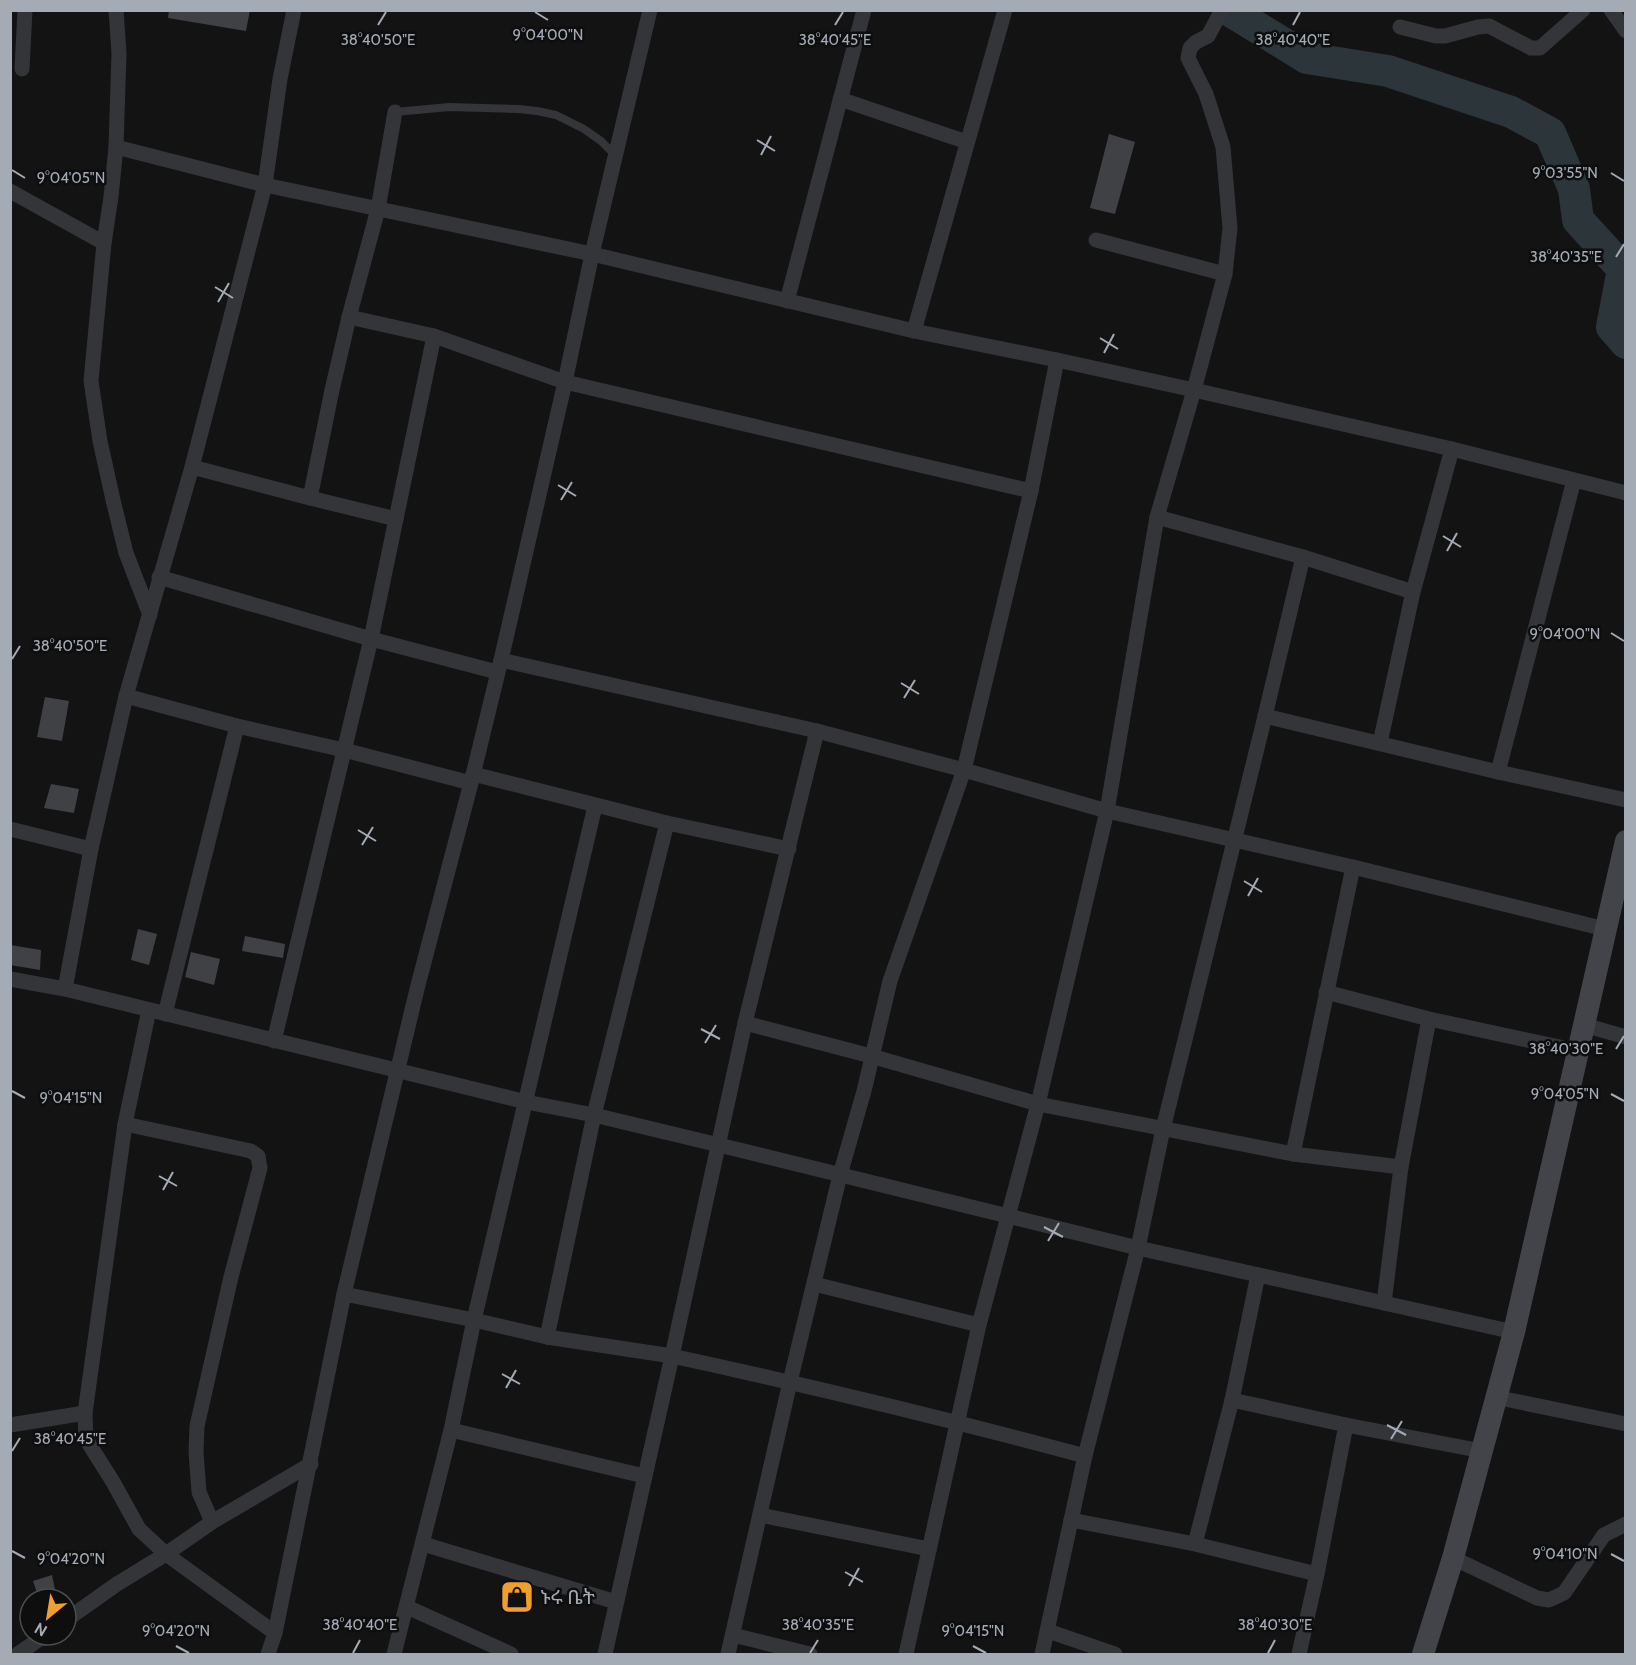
<svg xmlns="http://www.w3.org/2000/svg" width="1636" height="1665" font-family="Cabin,'Noto Sans Ethiopic',sans-serif">
<style>
.lines{fill:none;stroke-linecap:round;stroke-linejoin:round}
.river{stroke:#2b353a;stroke-width:32}
.building{fill:#3f4144}
.lane{stroke:#343539;stroke-width:8}
.street{stroke:#343539;stroke-width:15}
.secondary{stroke:#424449;stroke-width:22}
.ticks{fill:none;stroke:#a4abb5;stroke-width:2}
.labels{text-anchor:middle;dominant-baseline:central;stroke-width:5;stroke-linejoin:round;paint-order:stroke}
.poi-label{font-size:20px;fill:#a4abb5;stroke:#0e0e0f;text-anchor:start}
.ticks-label{font-size:15px;text-anchor:middle;fill:#a4abb5;stroke:#0e0e0f;stroke-width:5;stroke-linejoin:round;paint-order:stroke}
</style>
<rect width="100%" height="100%" fill="#131314"/>
<g class="lines">
<polyline class="river" points="1229,10 1307,58 1388,71 1511,112 1550,133 1574,189 1578,220 1623,269 1612,327 1626,343"/>
</g>
<g class="building">
<polygon points="169,10 250,10 246,31 168,18"/>
<polygon points="1109,134 1135,142 1115,214 1090,208"/>
<polygon points="45,697 69,701 62,741 37,737"/>
<polygon points="51,784 79,789 74,813 44,808"/>
<polygon points="138,929 157,934 149,965 131,960"/>
<polygon points="245,936 285,944 283,958 242,951"/>
<polygon points="10,945 41,950 40,970 10,965"/>
<polygon points="191,952 220,959 214,985 185,977"/>
<polygon points="52,1575 57,1599 39,1599 33,1581"/>
</g>
<g class="lines">
<polyline class="lane" points="395,112 449,107 518,109 537,111 556,115 584,129 601,141 615,155"/>
<g class="street">
<polyline points="116,10 119,53 116,147 111,197 104,243 91,381 100,441 113,500 126,553 150,615"/>
<polyline points="1611,10 1626,31"/>
<polyline points="1400,27 1436,36 1445,36 1478,27 1489,26 1531,48 1540,48 1583,10"/>
<polyline points="22,69 25,10"/>
<polyline points="840,99 967,142"/>
<polyline points="395,112 378,209 349,317 434,336 565,382 1031,491"/>
<polyline points="116,147 265,185 592,254 914,331 1057,360 1194,390 1452,449 1626,493"/>
<polyline points="10,191 104,243"/>
<polyline points="1096,240 1225,274"/>
<polyline points="787,301 864,10"/>
<polyline points="914,331 1005,10"/>
<polyline points="192,467 265,185 280,79 294,10"/>
<polyline points="310,498 396,519 371,639 497,672"/>
<polyline points="1157,517 1303,557 1413,592"/>
<polyline points="396,519 434,336"/>
<polyline points="159,577 371,639 274,1041"/>
<polyline points="501,660 817,731 964,770 1107,811 1353,867"/>
<polyline points="126,696 237,726 344,750 471,783"/>
<polyline points="1265,716 1498,772 1626,800"/>
<polyline points="1380,743 1413,592 1452,449"/>
<polyline points="1498,772 1574,480"/>
<polyline points="473,774 667,823 789,849"/>
<polyline points="10,829 91,849"/>
<polyline points="10,979 65,989 526,1102 594,1115 719,1145 1138,1248 1384,1303"/>
<polyline points="65,989 91,849 126,696 192,467 310,498 332,390 349,317"/>
<polyline points="1326,992 1429,1019 1578,1051"/>
<polyline points="149,1010 125,1124 85,1413 86,1439 113,1482 139,1529 166,1554 275,1633"/>
<polyline points="165,1014 237,726"/>
<polyline points="745,1023 871,1056 1038,1104 1293,1154 1401,1167 1429,1019"/>
<polyline points="1584,1025 1626,1037"/>
<polyline points="125,1124 251,1151 258,1156 260,1168 231,1277 197,1426 196,1452 199,1492 212,1522"/>
<polyline points="1293,1154 1353,867 1605,929"/>
<polyline points="1401,1167 1384,1303 1514,1332"/>
<polyline points="814,1284 979,1325"/>
<polyline points="344,1294 474,1320 547,1337 672,1356 745,1023 817,731"/>
<polyline points="547,1337 594,1115 667,823"/>
<polyline points="1495,1397 1626,1424"/>
<polyline points="1232,1400 1258,1275"/>
<polyline points="10,1425 85,1413"/>
<polyline points="451,1430 644,1476"/>
<polyline points="760,1515 929,1549"/>
<polyline points="1071,1520 1195,1544"/>
<polyline points="423,1544 616,1602"/>
<polyline points="1453,1558 1537,1598 1549,1600 1564,1593 1604,1535 1626,1524"/>
<polyline points="1317,1574 1195,1544 1232,1400 1346,1425"/>
<polyline points="407,1607 511,1654"/>
<polyline points="66,1620 117,1584 166,1554 212,1522 311,1464"/>
<polyline points="1048,1631 1115,1654"/>
<polyline points="733,1635 810,1654"/>
<polyline points="18,1654 45,1635"/>
<polyline points="268,1654 275,1633 344,1294 417,989 471,783 501,660 565,382 592,254 650,10"/>
<polyline points="394,1654 451,1430 474,1320 595,806"/>
<path d="M605 1654 672 1356C810 1386 948 1419 1085 1456"/>
<polyline points="728,1654 790,1382 840,1175 864,1091 890,981 964,770 1031,491 1057,360"/>
<polyline points="906,1654 979,1325 1038,1104 1107,811 1157,517 1194,390 1225,274 1230,228 1223,147 1206,94 1188,58 1190,48 1196,42 1208,36 1222,10"/>
<polyline points="1042,1654 1085,1456 1138,1248 1163,1129 1265,716 1303,557"/>
<polyline points="1299,1654 1317,1574 1346,1425 1482,1451"/>
</g>
<polyline class="secondary" points="1423,1654 1453,1558 1514,1332 1626,841"/>
</g>
<path class="ticks" d="M535 12 548 20M378 25 386 12M835 25 843 12M1293 25 1300 12M757 140 775 151M761 155 771 136M12 170 25 178M1611 173 1624 181M1616 257 1624 244M215 287 233 298M218 302 229 283M1100 338 1118 349M1104 353 1114 334M558 485 576 496M561 500 572 482M1443 536 1461 547M1447 551 1457 533M1611 633 1624 641M12 659 20 646M901 683 919 694M904 698 915 680M358 830 376 841M362 845 373 827M1244 881 1262 892M1248 896 1258 878M701 1029 720 1039M705 1043 716 1025M1616 1049 1624 1036M12 1091 25 1098M1611 1094 1624 1101M159 1176 177 1186M163 1190 173 1172M1044 1227 1063 1237M1048 1241 1059 1223M502 1374 520 1384M506 1388 516 1370M1387 1425 1406 1435M1391 1439 1402 1421M12 1451 20 1438M12 1551 25 1558M1611 1554 1624 1561M845 1572 863 1582M849 1586 859 1568M176 1646 189 1653M973 1646 986 1653M353 1653 360 1640M810 1653 818 1640M1268 1653 1275 1640"/>
<defs>
<symbol id="shop-square" viewBox="-11 -11 22 22"><rect x="-9" y="-9" width="18" height="18" rx="4" fill="#ef9f30" stroke="#0e0e0f"/><path d="M-5-2.5h2.3a2.7 3.5 0 0 1 5.4 0H5L5.5 6h-11ZM-1.5-2.5h3a1.5 2.3 0 0 0-3 0Z" fill="#111"/></symbol>
</defs>
<g fill-rule="evenodd">
<use href="#shop-square" x="498" y="1578" width="38" height="38"/>
</g>
<g class="labels">
<g class="poi-label">
<text x="540" y="1597">ኑሩ ቤት</text>
</g>
</g>
<g class="ticks-label">
<text x="548" y="40">9°04'00"N</text>
<text x="378" y="45">38°40'50"E</text>
<text x="1293" y="45">38°40'40"E</text>
<text x="835" y="45">38°40'45"E</text>
<text x="1565" y="178">9°03'55"N</text>
<text x="71" y="183">9°04'05"N</text>
<text x="1566" y="262">38°40'35"E</text>
<text x="1565" y="639">9°04'00"N</text>
<text x="70" y="651">38°40'50"E</text>
<text x="1566" y="1054">38°40'30"E</text>
<text x="1565" y="1099">9°04'05"N</text>
<text x="71" y="1103">9°04'15"N</text>
<text x="70" y="1444">38°40'45"E</text>
<text x="1565" y="1559">9°04'10"N</text>
<text x="71" y="1564">9°04'20"N</text>
<text x="360" y="1630">38°40'40"E</text>
<text x="818" y="1630">38°40'35"E</text>
<text x="1275" y="1630">38°40'30"E</text>
<text x="176" y="1636">9°04'20"N</text>
<text x="973" y="1636">9°04'15"N</text>
</g>
<rect width="1636" height="1665" fill="none" stroke="#a4abb5" stroke-width="24"/>
<g transform="translate(48 1617) rotate(210)"><circle r="28" fill="#0e0e0f" stroke="#4a4d51" stroke-width="1.5"/>
<path d="M0-4.5L10 22L0 15L-10 22Z" fill="#ef9f30"/>
<text y="-9" font-size="16" font-weight="bold" text-anchor="middle" fill="#a4abb5">N</text>
</g>
</svg>
